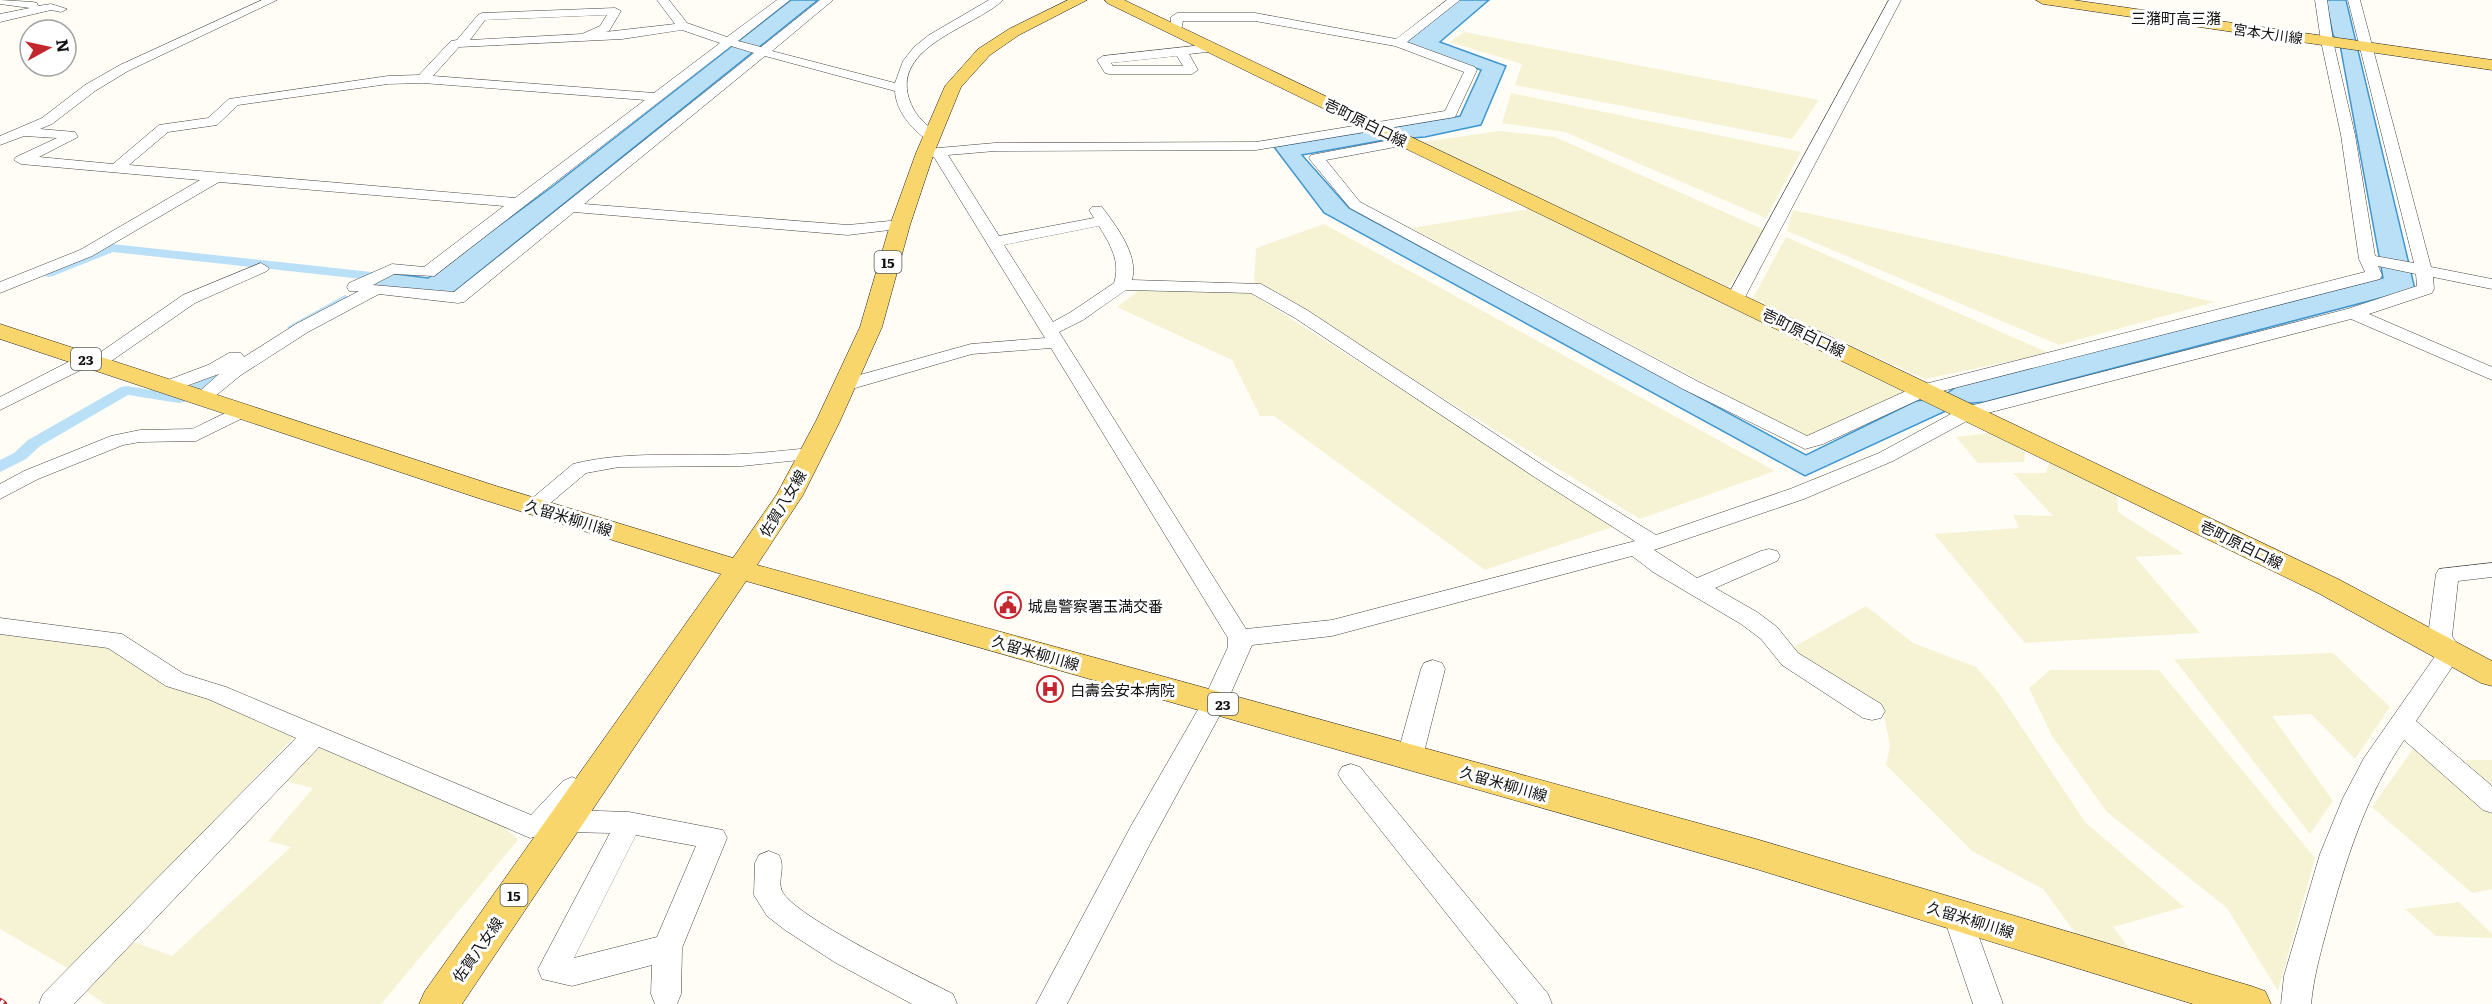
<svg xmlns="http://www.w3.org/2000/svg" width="2492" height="1004" font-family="Literata,'Noto Sans JP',serif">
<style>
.farmland{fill:#f6f3d4}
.water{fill:#b9e0f7;stroke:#3f96cf;stroke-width:1.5}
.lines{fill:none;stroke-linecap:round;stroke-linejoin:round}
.canal{fill:#b9e0f7;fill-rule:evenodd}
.minor-casing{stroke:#444;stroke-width:1}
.major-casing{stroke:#222;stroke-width:1}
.minor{fill:#fff;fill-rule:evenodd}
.major{fill:#f9d66b;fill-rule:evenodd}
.rail-casing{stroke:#c4262e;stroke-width:8}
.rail{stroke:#fff;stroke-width:6;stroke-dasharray:17;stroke-linecap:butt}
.labels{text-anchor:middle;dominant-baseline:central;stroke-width:6;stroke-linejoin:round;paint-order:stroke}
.far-street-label{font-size:14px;fill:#111;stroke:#fff}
.shield{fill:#fff;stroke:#585858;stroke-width:1.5}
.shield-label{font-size:14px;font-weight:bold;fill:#111}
.far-quarter-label{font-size:15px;fill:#111;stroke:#fff}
.street-label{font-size:15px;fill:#111;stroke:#fff}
.poi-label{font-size:15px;fill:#111;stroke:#fff;text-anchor:start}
</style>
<rect width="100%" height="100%" fill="#fffdf5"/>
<g class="farmland">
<polygon points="1464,32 1819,100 1792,139 1515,85 1522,64 1450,42"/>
<polygon points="1511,93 1801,152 1766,218 1565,132 1502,123"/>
<polygon points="1500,131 1555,137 1767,231 1728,288 1422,142"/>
<polygon points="1535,208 1907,391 1806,437 1411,228"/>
<polygon points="1793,210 2215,302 2059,345 1787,231"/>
<polygon points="1324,224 1775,471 1640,519 1254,282 1256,248"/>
<polygon points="1786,237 2049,353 1925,379 1752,300"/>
<polygon points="1138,291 1249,292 1615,526 1485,570 1274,416 1260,416 1232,360 1117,307"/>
<polygon points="1997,432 2026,445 2024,462 1978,463 1956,437"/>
<polygon points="2050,460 2117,490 2118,512 2184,554 2135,557 2200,633 2025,643 1934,534 2019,528 2013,515 2053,516 2013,473 2046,473"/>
<polygon points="1866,606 1913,643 1976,667 1998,692 2085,822 2184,907 2113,927 2134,954 2079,938 2043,889 1972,851 1886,765 1890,746 1883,710 1823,672 1792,648"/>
<polygon points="0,630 98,642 168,682 295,736 71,970 0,929"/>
<polygon points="2333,653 2390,707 2355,759 2311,714 2272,716 2333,801 2310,834 2174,659"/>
<polygon points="2050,670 2159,670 2315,858 2278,991 2227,908 2107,812 2052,736 2029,688"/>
<polygon points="320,742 494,817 518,840 381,1004 105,1004 86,991 129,940 172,956 291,847 268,841 313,788 280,780"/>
<polygon points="2415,746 2492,815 2492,889 2472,893 2372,807"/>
<polygon points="2463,760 2492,760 2492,786"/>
<polygon points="2459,902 2492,934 2492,938 2436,936 2405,909"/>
</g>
<g class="water">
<polygon points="791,0 818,0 450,295 365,285 388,273 428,278 553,186"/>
<path d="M1458 0H1489L1440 42 1506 66 1481 125 1425 137 1385 140 1302 155 1349 208 1806 455 1916 401C1931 400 1944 397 1956 387L2383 278 2340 45 2333 35 2326 0H2346L2415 289 1985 402 1961 404 1805 476 1324 213 1274 147 1460 116 1481 70 1404 44Z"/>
</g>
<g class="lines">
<g class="canal">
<polygon points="112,244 390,274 397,278 390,282 113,252 53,276 48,277 41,273 43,270"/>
<polygon points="345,295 352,299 350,302 299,330 289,330 287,327"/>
<polygon points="236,359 243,363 241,366 184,402 179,403 128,395 40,446 26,459 0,472 0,460 14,453 28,440 121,387 126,386 176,394"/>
</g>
<defs>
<g id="minor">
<polygon points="0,0 33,2 37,3 38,6 51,4 67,9 61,12 51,10 0,22 0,14 30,8 0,4"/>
<path d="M262 0H277L128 71 95 91 52 124 40 129 75 132 78 137 39 157 113 164 159 125 208 118 229 99 388 76 419 75 451 41 457 40 478 15 482 13 615 8 621 11 609 31 605 32 675 24 657 0H669L687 23 727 37 777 0H790L738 41 761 47 820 0H833L772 51 895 83 903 61 914 47 929 35 989 0H1003C975 28 880 48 914 110 920 121 931 127 939 137L937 140H927C911 128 896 111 895 91L765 56 584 204 848 225 900 220 908 225 906 228 848 235 574 212 464 302 458 303 379 294 308 332 241 375 208 402H194L192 398 219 374 167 393 160 391 158 387 160 383 208 365 229 353H241L244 357 296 324 359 291H349L347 287 349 283 392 264 424 267 504 206 219 182 92 256 0 293V282L80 250 200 180 21 164 14 160 16 157 57 138 24 136 0 145V136L42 118 85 85 120 65ZM607 15 600 26 582 34 470 40 485 20ZM682 30 720 43 654 93 433 76 459 47 622 39ZM731 46 754 53 454 292 373 285 394 274 434 276ZM423 83 645 100 515 198 129 165 168 132 217 125 238 105 388 84Z"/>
<path d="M1447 0H1460L1407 42 1475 67 1477 70 1455 117 1256 150 995 151 948 155 999 236 1094 218 1089 210 1092 207H1102C1116 226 1139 255 1132 280L1261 284 1307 310 1553 472 1656 535 1790 489 1879 453 1962 408 2347 309 2417 286 2416 274 2378 266 2382 275 2380 279 1931 394 1823 444 1805 449 1683 389 1350 208 1311 161 1309 158 1311 155 1406 137 1411 138 1413 141 1411 144 1326 160 1360 202 1697 381 1807 436 1917 386 2365 272 2359 259 2341 135 2321 41 2315 0H2327L2333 41 2355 135 2375 256 2414 263 2348 0H2360L2431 267 2492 279V289L2433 277 2434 289 2432 293 2369 314 2492 367V380L2351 319 1976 416 1893 461 1804 499 1654 550 1697 578 1761 551 1769 549 1777 551 1780 556 1777 561 1715 588 1757 612 1777 627 1798 653 1881 704 1885 711 1881 718 1872 720 1863 718 1782 665 1761 639 1741 624 1653 572 1632 556 1332 636 1252 645 1227 702 1151 842 1067 1004H1036L1131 826 1203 701 1228 647V638L1051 348 972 354 845 391 838 389 836 385 838 381 971 344 1045 338 934 157 922 156 920 153 927 149 995 143 1256 142 1445 111 1464 72 1395 46 1255 21H1183L1180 34 1176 35 1170 31 1171 17 1177 13H1255L1396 39ZM1099 226C1110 244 1121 262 1114 283L1071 312 1053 322 1004 245ZM1126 290 1251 293 1295 318 1539 480 1635 541 1332 620 1246 629 1059 332 1083 320Z"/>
<polygon points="1889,0 1901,0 1744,299 1741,303 1729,303 1726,299"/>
<path d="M1212 44 1216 45V51L1189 54 1198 70 1192 74H1109L1105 73 1097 60 1103 56ZM1177 56 1183 66H1113L1111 63Z"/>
<polygon points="261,263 269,268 267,271 195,303 104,366 98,367 91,365 0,410 0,397 82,355 88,354 95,356 183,295"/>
<polygon points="242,405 249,407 252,411 249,415 196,441 140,442 123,445 38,479 0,499 0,484 24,471 111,436 140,430 192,429"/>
<path d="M811 448 818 450 821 454 818 458 742 466 619 467 586 473 541 511 534 513 527 511 523 506 573 464C629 450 685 457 742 454 765 453 788 450 811 448Z"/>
<path d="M2492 563V577L2458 581 2452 636 2462 652 2416 721 2492 786V813L2483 810 2404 740C2367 795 2349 850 2331 914 2323 944 2314 973 2311 1004H2281L2284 976 2320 854 2343 798 2364 758 2438 652 2428 636 2436 574 2439 569Z"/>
<path d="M0 618 122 634 184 674 226 687 531 815 563 781 572 777 581 781 585 788 569 810 629 812 723 830 727 838 682 948 681 994 677 1004H655L651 994 652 965 572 986 542 979 538 969 610 833 566 832 556 829 555 826 549 833 530 838 319 747 74 1004H39L43 994 296 738 208 699 166 686 108 648 0 634ZM636 835 696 846 657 937 574 958Z"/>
<polygon points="1433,660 1442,663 1445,669 1423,756 1419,763 1410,766 1401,763 1397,756 1421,669 1424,663"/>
<polygon points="1351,764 1360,767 1548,994 1552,1004 1518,1004 1342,781 1338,774 1342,767"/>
<path d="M769 851 779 855C786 868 777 880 782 891 793 916 922 978 953 994L957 1004H912L836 963 785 930 767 916 754 895 755 863 759 855Z"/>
<polygon points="1957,902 1967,906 1971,915 2003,1004 1973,1004 1943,915 1947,906"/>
</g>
<g id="major">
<polygon points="1068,0 1087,0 1019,35 990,55 961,87 934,153 910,225 882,327 840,421 803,495 757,565 1756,839 2251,986 2265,991 2271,1004 2193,1004 1756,869 746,581 462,1004 419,1004 425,991 721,574 478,498 0,339 0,324 496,486 733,558 777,494 816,421 860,327 890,225 916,153 945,86 978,49 1009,29"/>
<polygon points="1105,0 1124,0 2338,579 2492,661 2492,686 2481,683 2318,593 1107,3"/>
<polygon points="2036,0 2073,0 2492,60 2492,70 2043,4"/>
</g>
</defs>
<use href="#minor" class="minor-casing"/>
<use href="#major" class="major-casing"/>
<use href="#minor" class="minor"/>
<use href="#major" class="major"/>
<defs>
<polyline id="rail" points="0,1002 3,1004"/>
</defs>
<use href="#rail" class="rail-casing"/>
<use href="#rail" class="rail"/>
</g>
<defs>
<symbol id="civic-ring" viewBox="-11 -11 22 22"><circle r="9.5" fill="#fff" stroke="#c4262e" stroke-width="1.5"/><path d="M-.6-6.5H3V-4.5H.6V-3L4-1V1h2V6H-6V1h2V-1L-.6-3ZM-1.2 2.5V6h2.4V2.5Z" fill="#c4262e"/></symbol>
<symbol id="hospital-ring" viewBox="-11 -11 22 22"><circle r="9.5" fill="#fff" stroke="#c4262e" stroke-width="1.5"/><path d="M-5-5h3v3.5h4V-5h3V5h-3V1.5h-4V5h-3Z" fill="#c4262e"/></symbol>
</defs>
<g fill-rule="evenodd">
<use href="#civic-ring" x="993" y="590" width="30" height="30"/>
<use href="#hospital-ring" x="1035" y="674" width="30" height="30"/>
</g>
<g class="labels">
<g class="far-street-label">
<text transform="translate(2268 33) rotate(8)">宮本大川線</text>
</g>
<g class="shield">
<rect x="874.5" y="251" width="27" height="22" rx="4.5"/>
<rect x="71" y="348" width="30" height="22" rx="4.5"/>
<rect x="1208" y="693" width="30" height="22" rx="4.5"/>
<rect x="500.5" y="884" width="27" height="22" rx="4.5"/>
</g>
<g class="shield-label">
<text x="888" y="262">15</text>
<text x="86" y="359">23</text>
<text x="1223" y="704">23</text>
<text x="514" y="895">15</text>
</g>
<g class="far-quarter-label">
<text x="2176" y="17">三潴町高三潴</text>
</g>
<g class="street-label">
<text transform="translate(1366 122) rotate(26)">壱町原白口線</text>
<text transform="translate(1804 332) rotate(26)">壱町原白口線</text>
<text transform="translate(782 503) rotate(-59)">佐賀八女線</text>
<text transform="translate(569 517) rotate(17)">久留米柳川線</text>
<text transform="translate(2242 544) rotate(26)">壱町原白口線</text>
<text transform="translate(1036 652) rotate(16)">久留米柳川線</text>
<text transform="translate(1504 783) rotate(16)">久留米柳川線</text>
<text transform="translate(1971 919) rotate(17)">久留米柳川線</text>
<text transform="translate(477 949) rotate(-55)">佐賀八女線</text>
</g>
<g class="poi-label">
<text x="1028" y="605">城島警察署玉満交番</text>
<text x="1070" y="689">白壽会安本病院</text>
</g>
</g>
<g transform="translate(48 48) rotate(82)"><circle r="28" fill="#ffffff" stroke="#a0a0a0" stroke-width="1.5"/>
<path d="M0-4.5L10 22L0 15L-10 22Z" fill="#c4262e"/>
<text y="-9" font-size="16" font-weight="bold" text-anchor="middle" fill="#111111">N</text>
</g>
</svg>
